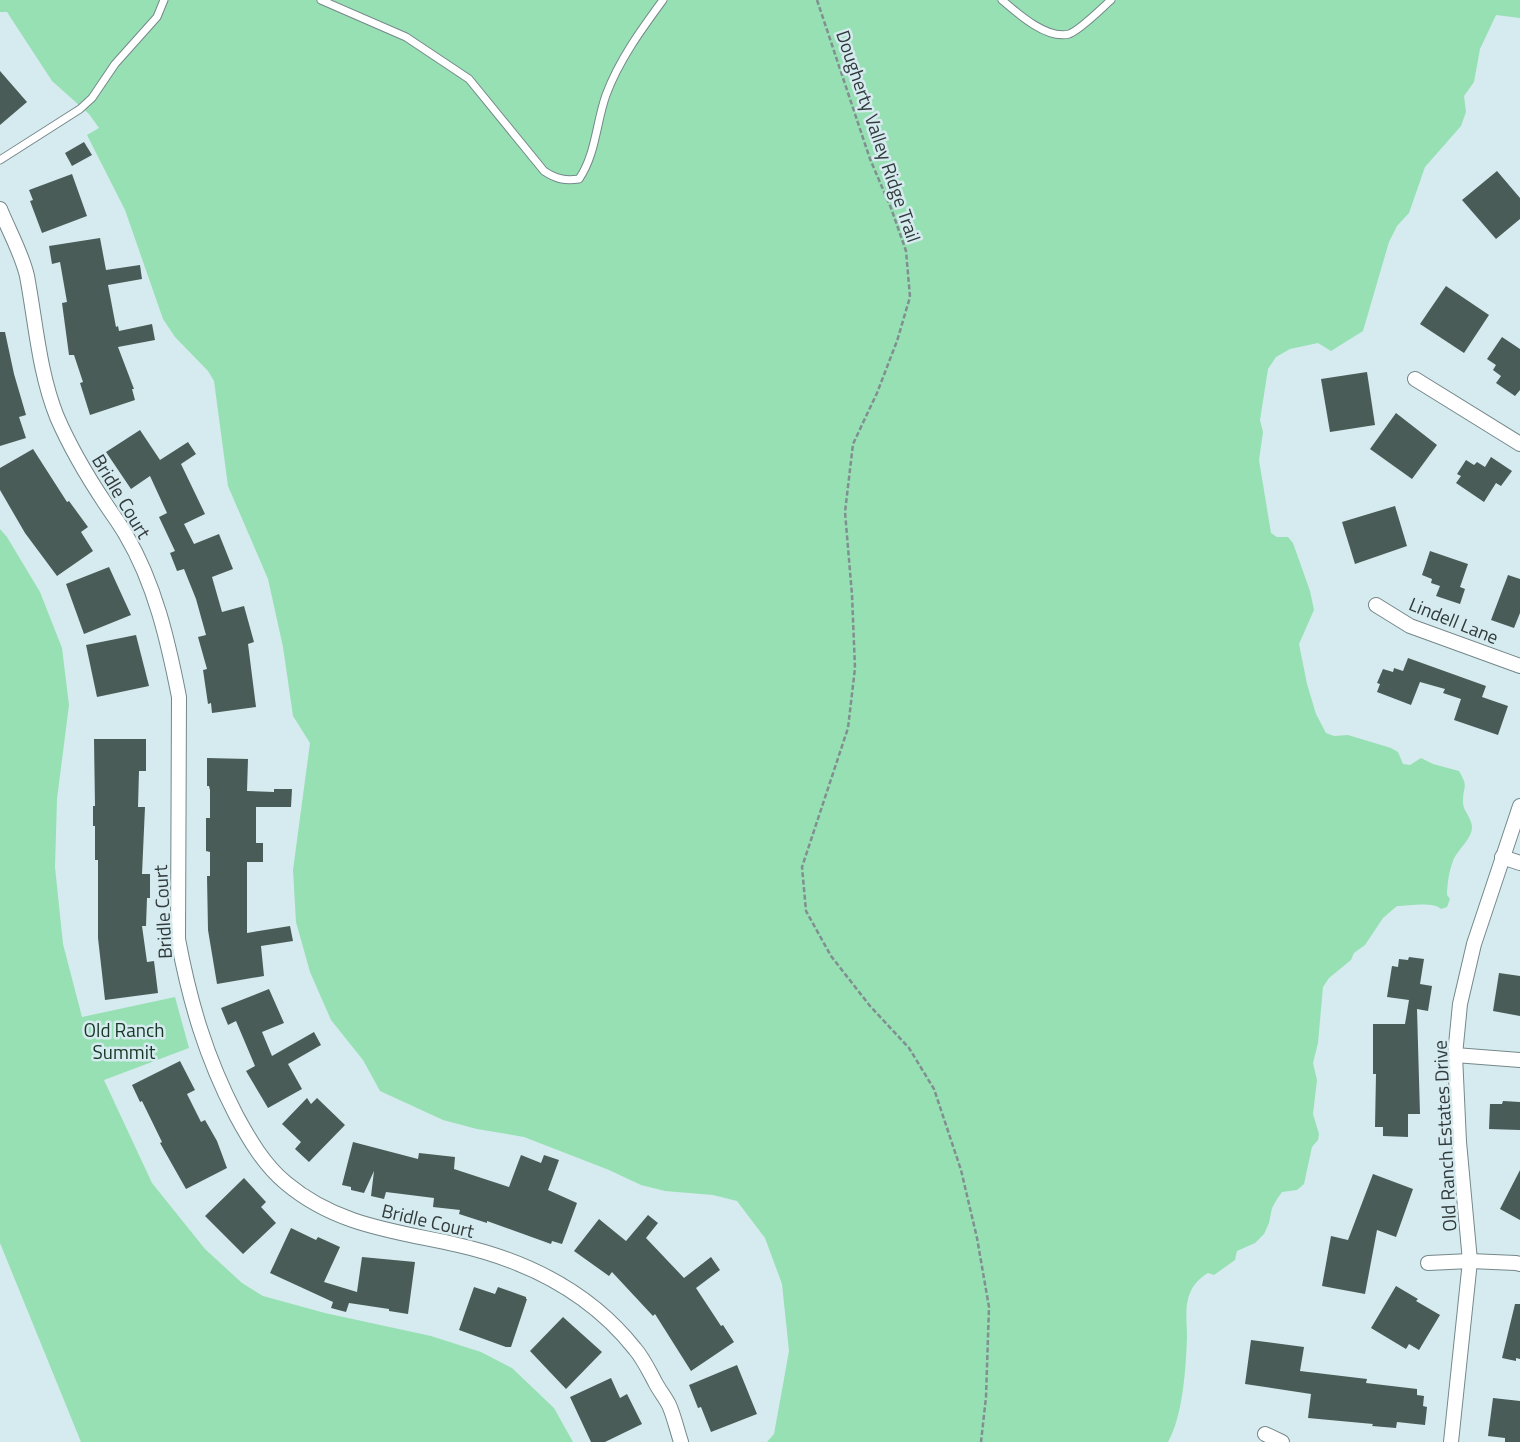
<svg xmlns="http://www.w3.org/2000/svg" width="1520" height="1442" font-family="'Titillium Web',sans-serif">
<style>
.green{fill:#97e0b3}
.building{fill:#495c58}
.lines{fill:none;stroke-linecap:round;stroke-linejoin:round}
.lane-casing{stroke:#74888b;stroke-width:9}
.street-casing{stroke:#74888b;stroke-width:16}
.path{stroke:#808f91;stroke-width:2.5;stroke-dasharray:5 2.5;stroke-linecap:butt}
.lane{stroke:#fff;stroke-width:7}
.street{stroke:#fff;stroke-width:14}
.labels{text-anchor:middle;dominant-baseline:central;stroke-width:5;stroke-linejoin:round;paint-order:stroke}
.street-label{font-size:19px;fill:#323b3c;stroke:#d6ebef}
.park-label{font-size:19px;fill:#143623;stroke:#d6ebef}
</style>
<rect width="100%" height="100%" fill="#d6ebef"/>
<g class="green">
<path d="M0 0H1520V18L1496 15 1480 49 1474 82 1464 96 1466 112 1461 126 1425 167 1409 213 1397 226 1389 242 1363 331 1331 351 1318 343 1290 349 1276 357 1268 369 1260 420 1263 432 1259 460 1271 533 1277 537H1288L1293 543 1310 591 1314 610 1299 644 1307 684 1316 714 1326 733 1334 736 1348 735 1391 748 1398 752 1403 764 1410 765 1421 758 1433 764 1459 771C1469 788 1463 785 1463 801 1462 810 1472 818 1472 827 1472 839 1457 850 1453 861 1449 871 1447 885 1447 895L1450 899 1447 907 1441 909C1433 901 1409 906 1397 906L1383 918 1365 945 1354 953 1351 960 1329 978 1323 987 1318 1043 1313 1063 1317 1080 1313 1114 1319 1134 1318 1140 1312 1147 1304 1184 1297 1190 1282 1192 1277 1199 1272 1208 1269 1223 1264 1234 1255 1243 1237 1251 1235 1260 1214 1275 1208 1273C1198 1279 1191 1287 1188 1299 1185 1310 1187 1325 1187 1337 1186 1367 1183 1416 1168 1442H767L774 1434 789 1351 782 1284 765 1238 737 1201 713 1195 665 1191 641 1185 609 1170 524 1137 477 1129 443 1120 380 1091 363 1060 331 1020 310 972 296 922 293 870 310 743 293 716 283 647 268 579 228 486 214 381 208 371 175 337 163 319 125 210 87 135 99 128 89 114 52 81 7 12H0Z"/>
<polygon points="0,529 7,537 40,592 62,648 69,705 57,799 55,867 63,944 82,1017 175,997 189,1048 104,1080 152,1183 205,1249 242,1283 263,1296 325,1313 431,1336 481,1352 512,1368 554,1408 573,1442 81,1442 0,1243"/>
</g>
<g class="building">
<polygon points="0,71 27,102 0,125"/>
<polygon points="84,142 92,155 72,166 65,153"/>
<polygon points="1497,171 1520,198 1520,219 1496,239 1462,200"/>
<polygon points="72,174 87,216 42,233 30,201 33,200 29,190"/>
<polygon points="100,238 106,270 140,265 142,279 108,285 116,327 118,326 119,331 152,324 155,340 118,347 134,389 132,389 135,400 90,415 80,383 83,382 74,355 69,355 62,303 67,302 60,262 52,264 49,246"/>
<polygon points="1446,286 1489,315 1464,353 1420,324"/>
<polygon points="0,332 5,332 14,374 26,415 19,417 26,438 0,446"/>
<polygon points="1502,337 1520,349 1520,390 1515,396 1496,383 1501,376 1493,370 1496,365 1487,359"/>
<polygon points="1367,372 1375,425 1330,432 1321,379"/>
<polygon points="1396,413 1437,445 1412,479 1370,449"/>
<polygon points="140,430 160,460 188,442 196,454 181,464 205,514 184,524 194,544 219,534 233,569 212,577 222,612 244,606 254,642 248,644 256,707 212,713 211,703 208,704 203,670 207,669 198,637 206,635 196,599 184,569 177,571 170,553 175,551 159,517 167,513 150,476 131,489 106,452"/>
<polygon points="33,449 67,502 69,501 88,527 81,532 93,551 57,576 25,533 0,490 0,468"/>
<polygon points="1491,457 1512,471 1501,486 1496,483 1484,502 1456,483 1461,476 1457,474 1466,460 1474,465 1477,462 1485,467"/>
<polygon points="1395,506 1407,546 1355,564 1342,522"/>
<polygon points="1430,551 1468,564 1460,587 1465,589 1460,604 1436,596 1440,586 1431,583 1432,579 1422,575"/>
<polygon points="109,567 131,615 84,634 66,584"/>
<polygon points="1508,575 1520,579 1520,613 1514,628 1491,620"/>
<polygon points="136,635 149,686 97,697 86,645"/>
<polygon points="1408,658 1486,686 1482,697 1508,706 1498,735 1454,720 1461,699 1443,693 1445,689 1420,682 1411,705 1377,692 1380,684 1377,683 1383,669 1393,672 1394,668 1403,671"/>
<polygon points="94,739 146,739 146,771 139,771 138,807 145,807 142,874 150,874 150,898 147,898 146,926 142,926 147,962 154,961 158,993 105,1000 98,938 98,860 95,860 95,826 93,826 93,806 95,806"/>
<polygon points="207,758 248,759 247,791 274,792 274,789 292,789 291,807 256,807 256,843 263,843 263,862 247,862 247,933 290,926 293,941 261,946 264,976 217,984 208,930 207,876 210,876 210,852 206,851 206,818 210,818 210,790 209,786 207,786"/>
<polygon points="1409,957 1424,959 1420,984 1432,986 1428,1011 1417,1009 1420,1114 1408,1114 1408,1137 1383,1136 1383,1127 1375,1127 1376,1074 1373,1074 1373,1024 1405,1024 1409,1000 1387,997 1392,966 1398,967 1399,959 1408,960"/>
<polygon points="1499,973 1520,976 1520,1016 1493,1011"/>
<polygon points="269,989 284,1023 262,1032 272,1056 314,1032 321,1045 288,1064 302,1089 268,1108 246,1071 255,1066 236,1021 228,1025 221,1008"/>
<polygon points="180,1061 195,1090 187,1094 201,1122 205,1120 217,1141 227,1168 186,1189 160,1143 162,1142 142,1101 140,1102 132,1085"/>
<polygon points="307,1098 311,1104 317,1098 345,1125 309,1162 295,1149 301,1142 282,1124"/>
<polygon points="1503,1101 1520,1102 1520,1130 1489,1129 1490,1104 1502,1104"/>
<polygon points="353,1142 418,1159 419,1153 455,1157 454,1169 509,1187 521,1155 541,1163 544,1155 559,1160 548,1190 577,1203 562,1244 552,1241 551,1244 487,1221 487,1223 459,1214 460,1210 433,1207 434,1198 386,1192 384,1199 371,1196 374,1171 364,1193 351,1190 351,1187 342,1185"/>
<polygon points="1520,1170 1520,1220 1500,1209"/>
<polygon points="1373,1174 1413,1189 1396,1237 1377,1230 1365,1294 1322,1286 1331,1236 1348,1240"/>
<polygon points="244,1178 266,1202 261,1207 276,1223 243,1254 205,1216"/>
<polygon points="648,1215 658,1223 646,1238 684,1278 711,1257 720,1270 696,1288 721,1326 723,1325 734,1342 691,1371 655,1314 653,1316 612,1272 609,1276 574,1251 599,1219 626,1241"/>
<polygon points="291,1228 316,1240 318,1237 340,1247 324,1282 357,1292 362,1257 415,1262 408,1314 389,1311 389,1309 349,1303 346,1312 331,1308 333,1302 270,1273"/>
<polygon points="1396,1286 1418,1299 1416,1301 1440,1315 1419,1350 1409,1344 1406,1349 1371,1328"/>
<polygon points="474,1287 495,1294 498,1287 526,1297 526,1299 527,1299 511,1347 506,1347 459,1330"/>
<polygon points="1515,1304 1520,1304 1520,1359 1516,1358 1516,1361 1502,1358"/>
<polygon points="563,1317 602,1352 566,1389 530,1351"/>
<polygon points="1251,1340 1304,1347 1300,1371 1367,1379 1366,1383 1417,1389 1417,1395 1424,1396 1423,1406 1427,1407 1425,1425 1397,1422 1396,1428 1372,1426 1373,1424 1308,1418 1311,1394 1245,1384"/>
<polygon points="737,1365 757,1414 711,1432 701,1407 698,1408 689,1385"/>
<polygon points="611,1378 620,1398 627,1394 642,1424 605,1442 591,1442 570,1397"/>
<polygon points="1493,1398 1520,1401 1520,1442 1505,1442 1505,1438 1488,1436"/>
</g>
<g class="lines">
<defs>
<g id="lane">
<path d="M321 0 406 37 469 79 544 171C556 179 565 181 579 179 596 154 596 123 606 95 619 60 641 30 663 0"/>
<path d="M1002 0C1017 13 1047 40 1069 34 1079 31 1102 8 1111 0"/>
<polyline points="0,160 80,109 92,98 115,64 157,17 164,0"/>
</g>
<g id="street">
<path d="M0 209C9 231 22 254 27 276 36 324 39 372 57 417 70 447 87 476 105 503 112 514 120 524 126 535 155 584 168 641 179 697L178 939C190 1003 206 1057 236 1115 249 1139 264 1165 286 1183 337 1226 396 1231 458 1245 528 1261 590 1292 635 1349 643 1358 649 1371 655 1382 659 1390 665 1397 669 1405 674 1416 677 1430 681 1442"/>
<polyline points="1415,379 1520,444"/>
<polyline points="1376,605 1410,626 1520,666"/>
<polyline points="1502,857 1520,863"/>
<polyline points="1455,1055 1520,1060"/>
<polyline points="1428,1263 1470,1261 1516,1263 1520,1264"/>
<polyline points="1265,1434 1282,1442"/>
<polyline points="1451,1442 1470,1261 1459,1142 1455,1055 1460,1004 1474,944 1520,806"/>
</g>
</defs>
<use href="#lane" class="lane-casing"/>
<use href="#street" class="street-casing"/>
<polyline class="path" points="817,0 870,159 891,208 906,251 910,297 897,341 877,393 853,444 845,512 852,595 855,668 848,728 802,867 806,911 831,956 870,1006 909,1048 934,1089 961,1170 977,1238 989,1307 986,1397 981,1442"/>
<use href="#lane" class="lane"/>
<use href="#street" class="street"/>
</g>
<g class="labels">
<g class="street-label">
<text transform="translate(879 136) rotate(71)">Dougherty Valley Ridge Trail</text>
<text transform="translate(122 496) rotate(59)">Bridle Court</text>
<text transform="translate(1454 620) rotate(22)">Lindell Lane</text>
<text transform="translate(162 912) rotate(-93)">Bridle Court</text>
<text transform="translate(1444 1136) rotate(-93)">Old Ranch Estates Drive</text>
<text transform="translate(428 1220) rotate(13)">Bridle Court</text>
</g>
<g class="park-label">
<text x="124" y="1029">Old Ranch<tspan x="124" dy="22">Summit</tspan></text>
</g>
</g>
</svg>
